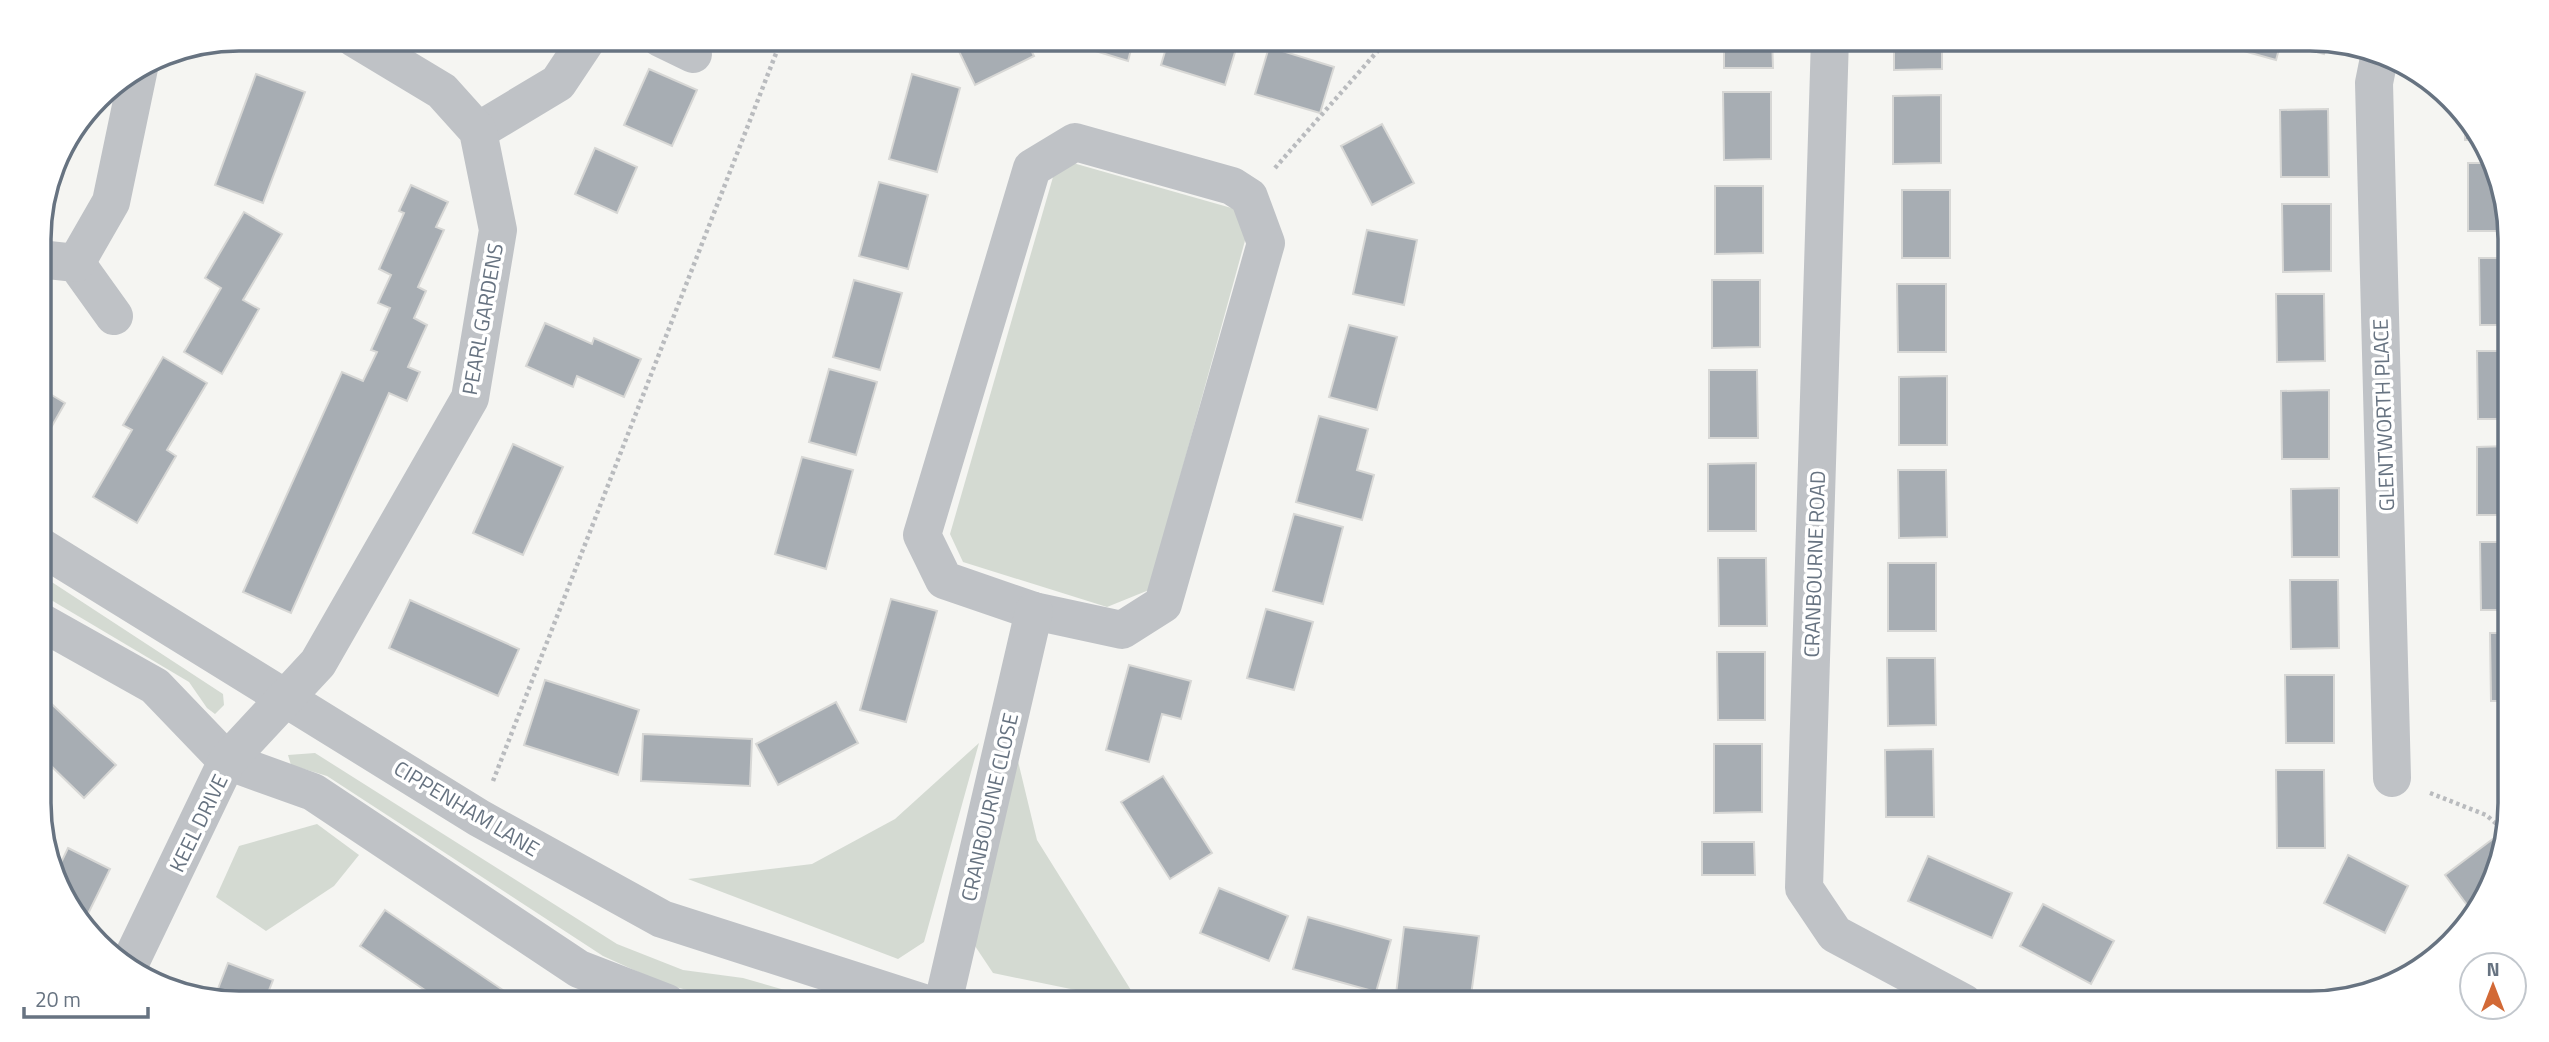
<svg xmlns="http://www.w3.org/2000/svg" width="2549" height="1042" font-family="'Titillium Web',sans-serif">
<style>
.built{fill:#e6e7e6}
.green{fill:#d4dad2}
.building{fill:#a7adb3;stroke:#d7d7d5;stroke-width:2}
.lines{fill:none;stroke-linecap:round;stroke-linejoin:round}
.path{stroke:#b9bbbe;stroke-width:4.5;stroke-dasharray:3.5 3.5;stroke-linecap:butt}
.minor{stroke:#bfc2c6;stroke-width:38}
.labels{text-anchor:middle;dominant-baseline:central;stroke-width:7;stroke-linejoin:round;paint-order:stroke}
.street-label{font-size:21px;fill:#677381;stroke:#fff}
.rim{fill:none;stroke:#677381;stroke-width:3.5}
</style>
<rect width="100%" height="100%" fill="#f5f5f2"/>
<polygon class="built" points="2015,39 2137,39 2137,50 2015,42"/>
<g class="green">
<polygon points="1073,163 1235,209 1246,237 1149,590 1107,607 963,562 950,534 1053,177"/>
<polygon points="41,575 223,694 224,705 215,714 207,708 189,682 41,594"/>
<polygon points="979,743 924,942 898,959 688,879 812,864 895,819"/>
<polygon points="315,753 617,944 683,970 743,978 830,1003 740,1003 667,985 603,956 327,776 291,765 288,755"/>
<polygon points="1017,757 1037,840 1139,1003 993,973 971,940"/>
<polygon points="317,824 359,855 334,886 266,931 216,897 239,846"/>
</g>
<g class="building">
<polygon points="965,38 1025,38 1034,56 975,85 955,43"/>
<polygon points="1064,38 1134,38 1128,61 1063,41"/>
<polygon points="1169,38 1239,39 1225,85 1161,65"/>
<polygon points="1724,38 1772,38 1773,68 1724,68"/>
<polygon points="1894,38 1942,38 1942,69 1894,70"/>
<polygon points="2236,38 2310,38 2328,41 2324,54 2281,42 2276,60 2233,48"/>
<polygon points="1269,47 1334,67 1320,113 1255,94"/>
<polygon points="649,69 697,90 672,146 624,125"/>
<polygon points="256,74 305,92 263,203 215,185"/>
<polygon points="912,74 960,88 937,172 889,159"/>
<polygon points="1723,92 1771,92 1771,159 1724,160"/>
<polygon points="1941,95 1941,163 1893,164 1893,96"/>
<polygon points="2328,109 2329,177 2281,177 2280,110"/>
<polygon points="2465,113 2469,117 2479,140 2465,140"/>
<polygon points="1382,124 1414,183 1372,205 1341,146"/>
<polygon points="595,148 637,167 617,213 575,194"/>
<polygon points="2468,163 2488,163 2509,212 2509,231 2468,231"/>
<polygon points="879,182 928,195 908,269 859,256"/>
<polygon points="411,185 448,202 436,227 444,230 418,287 426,291 414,318 427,325 408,367 420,372 407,401 389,393 291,613 243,592 342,372 363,381 377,352 371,350 390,308 378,303 391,275 379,269 404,213 399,211"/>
<polygon points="1715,186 1763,186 1763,253 1715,254"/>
<rect x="1902" y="190" width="48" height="68"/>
<polygon points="2282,204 2331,204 2331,271 2283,272"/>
<polygon points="244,212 282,234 243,300 259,309 222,374 184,352 221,288 205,278"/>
<polygon points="1367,230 1417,240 1404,305 1353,294"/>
<polygon points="2479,258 2509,258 2509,325 2480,325"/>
<polygon points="854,280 902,293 880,370 833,357"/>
<polygon points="1712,280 1760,280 1760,347 1712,348"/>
<polygon points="1897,284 1946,284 1946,352 1898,352"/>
<polygon points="2276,294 2324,294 2325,361 2277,362"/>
<polygon points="545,323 592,344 594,338 641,359 624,397 577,376 573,387 526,366"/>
<polygon points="1349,325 1397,337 1377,410 1329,397"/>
<polygon points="2477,351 2509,351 2509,419 2478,419"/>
<polygon points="163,357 207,383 167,450 176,456 137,523 93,497 132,430 123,425"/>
<polygon points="829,369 877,382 856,455 809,442"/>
<polygon points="1709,370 1757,370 1758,438 1709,438"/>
<polygon points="1947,376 1947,445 1899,445 1899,377"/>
<polygon points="40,388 65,403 40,447"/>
<polygon points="2329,390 2329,459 2282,459 2281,391"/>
<polygon points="1319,416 1368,429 1357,470 1374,475 1362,520 1296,502"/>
<polygon points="513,444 563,467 523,555 473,533"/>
<polygon points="2509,446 2510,515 2477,515 2477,447"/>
<polygon points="802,457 853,470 826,569 775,554"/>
<polygon points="1756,463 1756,531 1708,531 1708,464"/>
<polygon points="1898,470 1946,470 1947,537 1899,538"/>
<polygon points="2339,488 2339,557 2292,557 2291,489"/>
<polygon points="1294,514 1343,527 1323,604 1273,591"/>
<polygon points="2480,542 2510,542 2510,610 2481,610"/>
<polygon points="1718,558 1766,558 1767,626 1719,626"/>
<rect x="1888" y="563" width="48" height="68"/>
<polygon points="2290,580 2338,580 2339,648 2291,649"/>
<polygon points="891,599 937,611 906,722 860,710"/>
<polygon points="410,600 519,649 498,696 389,648"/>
<polygon points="1266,609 1313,622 1294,690 1247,678"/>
<polygon points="2490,633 2510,633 2510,701 2491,701"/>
<polygon points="1717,652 1765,652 1765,720 1718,720"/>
<polygon points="1887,658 1935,658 1936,725 1888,726"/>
<polygon points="1129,665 1191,681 1181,719 1162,714 1149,762 1106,750"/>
<polygon points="2285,675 2334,675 2334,743 2286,743"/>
<polygon points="545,680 639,710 618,775 524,745"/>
<polygon points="41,694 116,765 84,798 42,757"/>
<polygon points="836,702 858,743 778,785 756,744"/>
<polygon points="2499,731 2510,731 2510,799 2500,799"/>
<polygon points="643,734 752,739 750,786 641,781"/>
<polygon points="1714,744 1762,744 1762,812 1714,813"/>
<polygon points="1933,749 1934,817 1886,817 1885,750"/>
<polygon points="2276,770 2324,770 2325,848 2277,848"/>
<polygon points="1163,776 1212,853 1170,879 1121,802"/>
<polygon points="2498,835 2504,842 2500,868 2470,909 2445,875"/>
<polygon points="1702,842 1754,842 1755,875 1702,875"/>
<polygon points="68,848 110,869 83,924 57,871"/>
<polygon points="2348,855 2408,886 2385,933 2324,903"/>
<polygon points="1928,856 2012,893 1992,938 1908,901"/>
<polygon points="1219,888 1288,916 1269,961 1200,933"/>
<polygon points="2043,904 2114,941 2091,984 2020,946"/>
<polygon points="385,910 522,1003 444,1003 360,946"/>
<polygon points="1308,917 1391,940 1376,992 1293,969"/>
<polygon points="1404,927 1479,936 1470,1003 1395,1003"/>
<polygon points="228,963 273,980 264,1003 214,999"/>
</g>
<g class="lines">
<g class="path">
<polyline points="1275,168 1389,38"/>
<polyline points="493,781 782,38"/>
<polyline points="2430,793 2486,815 2506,832"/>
</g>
<g class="minor">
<polyline points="660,38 693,54"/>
<polyline points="1830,38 1804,888 1835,934 1964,1003"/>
<polyline points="2380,53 2374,83 2392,778"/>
<polyline points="478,131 558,83 588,38"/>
<polygon points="1075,142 1232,186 1249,197 1266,243 1163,604 1122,630 1034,611 944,580 922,535 1032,168"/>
<polyline points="39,259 76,263 114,316"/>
<polyline points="76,263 111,202 139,68"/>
<polyline points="41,547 479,818 662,919 924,1003"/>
<polyline points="41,622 155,686 227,761 313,792 579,969 667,1003"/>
<polyline points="130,963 227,761 318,663 470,398 498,230 478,131 442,91 354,38"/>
<polyline points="943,1003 1034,611"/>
</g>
</g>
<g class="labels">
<g class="street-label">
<text transform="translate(482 319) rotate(-80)">PEARL GARDENS</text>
<text transform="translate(2383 415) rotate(-92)">GLENTWORTH PLACE</text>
<text transform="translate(1814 564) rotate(-88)">CRANBOURNE ROAD</text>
<text transform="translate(989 807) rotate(-77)">CRANBOURNE CLOSE</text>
<text transform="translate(467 808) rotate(31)">CIPPENHAM LANE</text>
<text transform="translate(198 823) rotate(-64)">KEEL DRIVE</text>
</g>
</g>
<path d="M0 0H2549V1042H0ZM239 51H2310A188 188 0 0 1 2498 239V803A188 188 0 0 1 2310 991H239A188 188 0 0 1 51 803V239A188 188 0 0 1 239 51Z" fill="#fff" fill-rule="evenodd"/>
<path class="rim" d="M239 51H2310A188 188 0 0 1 2498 239V803A188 188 0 0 1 2310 991H239A188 188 0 0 1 51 803V239A188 188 0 0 1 239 51Z"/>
<g transform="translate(2493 986)"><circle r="33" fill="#ffffff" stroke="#c2c7cd" stroke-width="2"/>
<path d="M0-5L12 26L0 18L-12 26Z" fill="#d26936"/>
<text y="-10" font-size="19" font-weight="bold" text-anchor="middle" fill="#677381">N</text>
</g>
<path d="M24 1007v10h124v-10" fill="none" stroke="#677381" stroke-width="3.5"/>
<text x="35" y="1007" font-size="21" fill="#677381" stroke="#ffffff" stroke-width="5" paint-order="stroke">20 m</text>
</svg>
